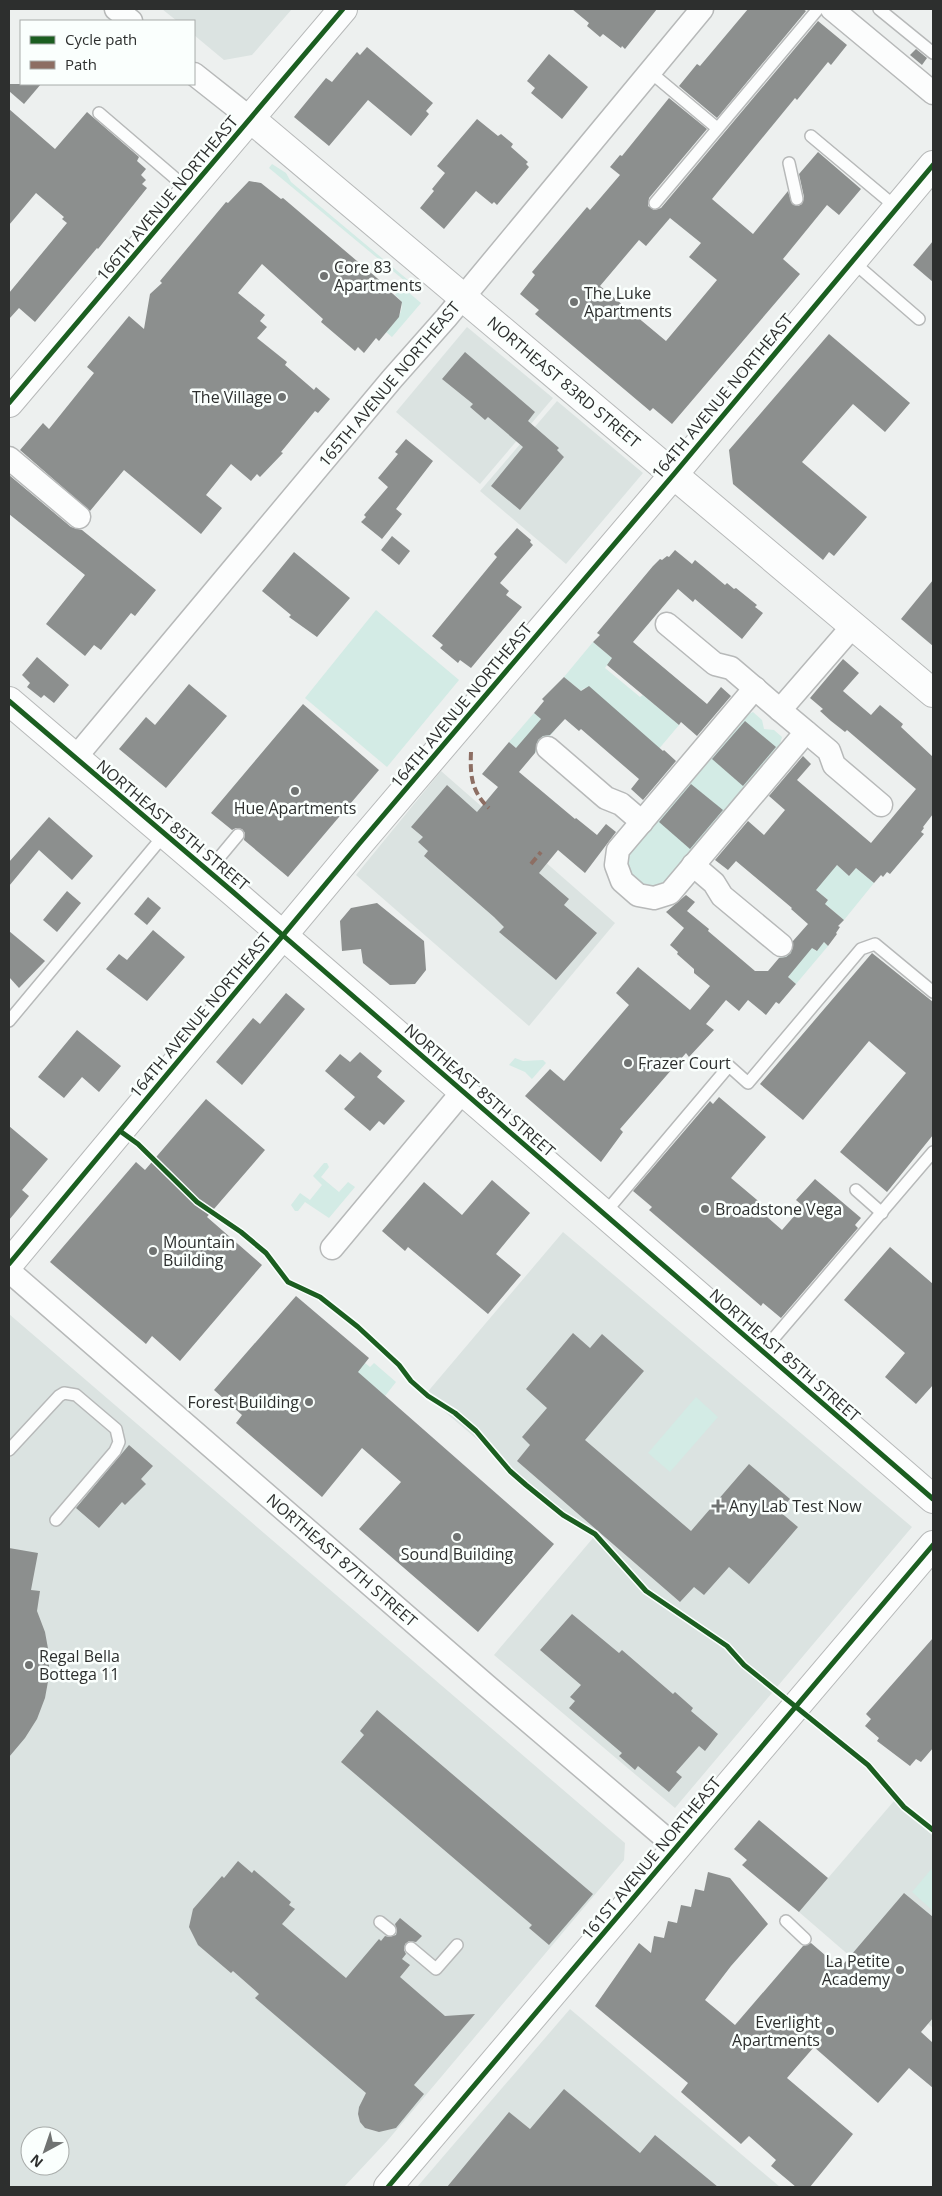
<svg xmlns="http://www.w3.org/2000/svg" width="942" height="2196" font-family="'Open Sans',sans-serif">
<style>
.built{fill:#dbe3e1;fill-rule:evenodd}
.green{fill:#d3ebe5}
.building{fill:#8c8f8e;fill-rule:evenodd}
.lines{fill:none;stroke-linecap:round;stroke-linejoin:round}
.service-casing{stroke:#b7b9b9;stroke-width:14}
.minor-casing{stroke:#b7b9b9;stroke-width:25}
.tertiary-casing{stroke:#b7b9b9;stroke-width:30}
.primary-casing{stroke:#b7b9b9;stroke-width:30}
.service{stroke:#fcfdfd;stroke-width:11}
.minor{stroke:#fcfdfd;stroke-width:22}
.tertiary{stroke:#fcfdfd;stroke-width:28}
.primary{stroke:#fcfdfd;stroke-width:28}
.quiet{stroke:#8d6e63;stroke-width:4;stroke-dasharray:8 4;stroke-linecap:butt}
.cycleway-casing{stroke:#fafffd;stroke-width:8}
.cycleway{stroke:#1b5e20;stroke-width:5}
.poi-dot{fill:#707372;stroke:#fafffd;stroke-width:2}
.labels{text-anchor:middle;dominant-baseline:central;stroke-width:5;stroke-linejoin:round;paint-order:stroke}
.street-label{font-size:16px;fill:#2d2f2e;stroke:#fafffd}
.poi-label{font-size:16px;fill:#2d2f2e;stroke:#fafffd;text-anchor:start}
</style>
<rect width="100%" height="100%" fill="#edf0ef"/>
<g class="built">
<polygon points="162,9 292,9 252,55 224,60 194,35 194,21 177,21"/>
<polygon points="467,327 553,398 480,484 396,412"/>
<polygon points="557,401 643,473 566,564 480,491"/>
<polygon points="441,771 615,923 529,1026 356,875"/>
<polygon points="563,1232 912,1527 675,1808 494,1655 593,1538 425,1395"/>
<path d="M9 1314 625 1843 624 1860 388 2140 344 2187H9ZM30 2136H60V2166H30Z"/>
<polygon points="894,1801 933,1836 933,2028 799,1912"/>
<polygon points="570,2009 780,2187 417,2187"/>
</g>
<g class="green">
<polygon points="272,164 286,173 291,182 414,285 422,285 417,291 269,168"/>
<path d="M395 281 421 303 392 337 386 332C395 322 411 306 395 295L399 290 392 285Z"/>
<polygon points="376,610 459,680 387,767 305,698"/>
<polygon points="593,642 612,658 605,668 640,697 643,695 679,725 636,776 604,705 584,688 581,691 564,677"/>
<polygon points="753,712 762,720 764,729 774,730 782,737 780,744 657,890 650,891 624,869 623,862 749,714"/>
<polygon points="534,713 555,730 535,753 522,742 516,748 509,742"/>
<polygon points="837,865 849,876 856,868 874,883 844,920 825,904 828,900 810,885"/>
<polygon points="798,936 816,951 824,942 828,946 796,984 788,977 793,970 779,958"/>
<polygon points="515,1058 523,1061 543,1060 546,1063 532,1079 525,1072 509,1065"/>
<polygon points="324,1163 327,1163 329,1167 321,1177 339,1192 348,1182 355,1187 329,1218 305,1202 298,1211 295,1211 291,1205 300,1193 310,1200 322,1185 313,1176"/>
<polygon points="365,1363 370,1367 374,1363 396,1382 385,1396 357,1372"/>
<polygon points="696,1397 718,1417 670,1472 648,1453"/>
<polygon points="933,1867 933,1911 912,1892"/>
</g>
<g class="building">
<polygon points="572,9 657,9 625,49 622,46 621,48 603,34 600,37 587,26 589,23"/>
<polygon points="748,9 803,9 806,11 717,118 679,86 697,64 700,66"/>
<path d="M818 21 847 45 831 65 828 62 797 100 795 98 712 199 753 234 788 191 792 204 798 206 802 204 804 197 799 174 818 152 861 189 839 215 827 205 783 259 800 274 672 424 653 408 650 411 535 314 539 310 520 294 535 275 532 272 587 207 590 210 620 175 610 167 620 155 622 156 669 98 707 129 649 198 648 206 654 210 661 208ZM670 218 701 243 689 257 717 280 666 341 600 286 639 240 646 246Z"/>
<polygon points="367,47 433,103 426,111 429,114 411,136 368,100 329,146 294,117 326,78 332,82 357,52 360,55"/>
<polygon points="916,49 927,58 922,65 910,55"/>
<polygon points="549,54 588,87 562,119 531,93 535,88 527,81"/>
<polygon points="9,84 41,84 24,104 9,91"/>
<polygon points="9,109 55,149 87,112 139,157 137,161 146,169 141,175 146,180 142,184 147,188 98,249 97,248 35,322 19,308 9,319 9,293 67,223 62,219 64,217 36,193 9,225"/>
<polygon points="477,119 498,136 501,134 513,144 511,147 528,162 526,164 529,167 497,205 494,202 492,204 476,191 444,229 420,208 434,191 432,189 445,173 437,166"/>
<polygon points="249,181 261,183 281,199 283,198 384,284 383,285 402,302 399,317 379,341 376,338 364,353 358,347 355,351 321,322 323,319 262,264 238,293 265,315 260,321 267,327 257,338 287,362 285,365 314,390 316,387 330,399 318,413 315,411 281,452 283,453 260,477 257,474 251,481 231,464 206,495 222,508 201,534 124,470 90,511 20,450 43,423 49,429 94,373 87,367 129,316 144,329 150,294 162,283 160,281 226,202 228,203"/>
<polygon points="933,241 933,282 913,265"/>
<polygon points="829,334 910,403 885,432 853,404 802,462 867,517 834,556 829,552 823,560 733,484 729,450"/>
<polygon points="465,352 535,412 528,421 559,448 557,450 564,457 520,510 491,486 523,447 488,417 485,420 470,407 473,404 442,379"/>
<polygon points="406,439 433,461 396,509 402,514 382,539 361,522 366,517 364,515 388,487 378,478 398,454 395,452"/>
<polygon points="9,475 71,527 82,530 156,590 135,616 131,613 101,650 94,645 85,656 46,624 85,575 9,514"/>
<polygon points="517,528 531,540 530,542 533,545 500,583 509,591 506,595 522,607 471,668 460,660 458,663 440,648 443,645 432,636 497,557 494,554"/>
<polygon points="392,536 410,551 399,565 381,550"/>
<polygon points="675,550 692,564 695,560 725,585 727,583 734,589 736,588 757,605 755,607 763,613 742,639 695,599 693,602 678,589 633,642 707,704 721,687 731,696 697,736 681,722 679,725 607,665 612,658 593,642 600,635 597,633 653,566 660,559 662,560 667,556 669,557"/>
<polygon points="294,552 350,598 317,637 289,617 291,615 262,591"/>
<polygon points="933,580 933,646 901,619"/>
<polygon points="37,657 69,685 54,703 44,695 41,698 27,687 30,683 22,675"/>
<polygon points="843,659 859,673 843,691 871,715 880,705 903,724 901,727 933,757 933,814 923,827 924,828 921,832 924,834 890,874 887,872 883,877 881,875 874,883 856,868 849,876 837,865 816,890 828,900 825,904 844,920 838,926 840,927 836,933 837,934 828,946 824,942 817,951 812,948 788,977 796,984 779,1004 776,1002 766,1015 748,1000 739,1011 726,1000 706,1024 714,1030 689,1057 686,1053 620,1129 623,1132 601,1162 525,1096 550,1069 564,1081 629,1005 616,993 638,967 690,1010 710,986 694,973 694,969 677,954 678,952 670,945 684,928 666,912 686,895 695,902 687,911 709,929 708,931 755,971 768,971 779,958 786,957 791,953 793,941 808,924 791,909 792,908 736,861 728,870 715,860 748,821 764,835 785,810 769,796 803,756 811,764 797,780 871,843 916,789 847,730 845,732 831,721 820,711 823,709 810,698"/>
<polygon points="564,677 581,691 589,686 663,751 664,750 676,761 643,800 631,789 639,779 581,729 579,731 565,719 550,735 543,736 538,740 535,753 519,772 575,819 576,818 597,835 606,824 616,832 585,873 558,850 539,873 569,899 564,905 597,933 556,980 499,932 504,927 494,917 424,856 428,851 418,842 423,837 411,827 447,785 477,812 498,787 482,774 509,742 516,748 541,719 534,713 544,701 542,699"/>
<polygon points="189,684 227,716 166,788 119,749 146,717 155,725"/>
<polygon points="303,704 379,770 288,877 244,840 245,833 242,829 236,828 232,830 211,813"/>
<polygon points="745,721 776,747 743,786 712,759"/>
<polygon points="691,784 723,810 690,849 659,822"/>
<polygon points="49,817 93,856 72,880 39,850 9,886 9,862"/>
<polygon points="67,891 81,903 57,932 43,920"/>
<polygon points="148,897 161,908 147,925 134,914"/>
<polygon points="377,903 424,941 426,970 415,984 390,985 363,963 361,949 342,951 340,921 351,908"/>
<polygon points="153,930 185,957 147,1001 106,969 119,954 127,960"/>
<polygon points="9,931 45,961 19,988 9,977"/>
<polygon points="872,953 933,1002 933,1135 887,1192 840,1152 906,1073 869,1041 803,1120 760,1084"/>
<polygon points="286,993 305,1009 242,1085 216,1062 253,1018 260,1024"/>
<polygon points="77,1030 121,1066 99,1092 82,1077 64,1098 38,1077"/>
<polygon points="360,1052 382,1071 377,1077 405,1101 384,1125 379,1121 370,1131 344,1109 355,1097 325,1071 340,1054 350,1062"/>
<polygon points="719,1097 766,1137 731,1178 763,1205 759,1210 782,1230 803,1206 796,1200 815,1179 861,1218 855,1225 858,1228 781,1318 763,1303 761,1306 649,1210 652,1207 633,1191 710,1101 713,1104"/>
<polygon points="206,1099 265,1150 207,1217 262,1265 180,1361 152,1336 146,1344 50,1262 136,1162 145,1170"/>
<polygon points="9,1126 48,1159 22,1190 29,1196 9,1220"/>
<polygon points="492,1180 530,1213 496,1254 521,1275 488,1314 408,1247 405,1251 382,1231 424,1182 462,1215"/>
<polygon points="890,1247 933,1284 933,1385 916,1404 885,1377 905,1353 844,1300"/>
<polygon points="296,1296 369,1358 358,1372 554,1544 478,1632 359,1529 401,1482 362,1448 322,1497 236,1423 242,1415 214,1390"/>
<polygon points="573,1333 590,1348 602,1334 644,1371 585,1440 691,1531 749,1464 790,1499 779,1511 798,1527 749,1584 729,1567 704,1595 694,1587 680,1602 517,1461 530,1445 522,1437 547,1408 526,1389"/>
<polygon points="129,1445 153,1466 141,1479 146,1484 125,1505 122,1502 99,1528 76,1508"/>
<polygon points="9,1548 38,1553 31,1590 40,1591 37,1611 45,1632 49,1654 49,1676 45,1698 37,1719 25,1738 9,1757"/>
<polygon points="572,1614 619,1653 622,1650 673,1694 675,1692 693,1708 691,1711 718,1734 705,1751 699,1746 676,1772 682,1777 669,1792 638,1766 635,1770 619,1756 622,1753 569,1708 575,1701 570,1697 581,1685 540,1650"/>
<polygon points="933,1638 933,1748 921,1762 916,1759 910,1766 877,1741 879,1738 865,1726 871,1719 866,1714"/>
<polygon points="377,1710 593,1894 549,1945 529,1928 532,1925 341,1762 364,1735 360,1731"/>
<polygon points="759,1820 828,1878 799,1912 742,1865 747,1860 734,1849"/>
<polygon points="238,1861 252,1873 254,1870 291,1902 289,1905 295,1909 282,1924 346,1978 379,1939 381,1941 385,1936 389,1937 396,1935 397,1931 395,1924 400,1918 422,1936 416,1942 409,1941 405,1944 404,1950 406,1954 402,1959 410,1965 400,1977 445,2016 475,2014 414,2085 424,2094 396,2128 379,2132 365,2128 360,2122 358,2114 359,2107 366,2093 255,1998 259,1994 233,1971 231,1973 198,1945 189,1927 193,1909 222,1876 224,1878"/>
<polygon points="708,1872 730,1878 768,1924 731,1966 705,2000 735,2025 803,1946 811,1943 840,1968 904,1893 933,1917 933,2018 921,2032 933,2043 933,2088 909,2068 878,2103 814,2047 787,2078 853,2134 810,2187 796,2187 771,2166 776,2160 749,2136 741,2144 681,2092 688,2083 595,2006 639,1943 651,1953 654,1936 664,1938 668,1921 677,1923 681,1905 691,1907 695,1889 704,1891"/>
<polygon points="564,2089 640,2153 655,2135 718,2187 447,2187 509,2112 530,2129"/>
</g>
<g class="lines">
<defs>
<g id="service">
<polyline points="879,9 933,53"/>
<polyline points="649,71 717,128"/>
<polyline points="99,113 190,191"/>
<polyline points="811,136 897,208"/>
<polyline points="789,163 797,199"/>
<polyline points="655,203 818,9"/>
<polyline points="852,261 919,319"/>
<polyline points="208,871 238,835"/>
<polyline points="9,1021 165,834"/>
<polyline points="856,1190 882,1213"/>
<polyline points="604,1214 729,1066 748,1083 861,949 875,944 933,992"/>
<polyline points="762,1352 933,1152"/>
<polyline points="9,1450 59,1396 64,1393 76,1395 116,1429 119,1442 115,1451 56,1520"/>
<polyline points="786,1921 805,1939"/>
<polyline points="380,1922 390,1930"/>
<polyline points="411,1948 436,1969 457,1945"/>
</g>
<g id="minor">
<polyline points="116,9 131,21"/>
<polyline points="832,9 933,93"/>
<polyline points="194,74 251,119"/>
<polyline points="9,458 79,517"/>
<polyline points="667,624 715,664 731,668 780,710 829,751 834,765 881,805"/>
<polyline points="755,688 618,850 616,865 622,881 638,895 654,898 670,893 806,732"/>
<polyline points="780,710 852,627"/>
<polyline points="548,748 606,798 621,804 642,822"/>
<polyline points="75,758 392,379 446,318 702,9"/>
<polyline points="693,865 714,883 722,896 781,945"/>
<polyline points="332,1248 463,1091"/>
<polyline points="9,1271 487,1686 676,1847"/>
</g>
<g id="tertiary">
<polyline points="251,119 933,693"/>
<polyline points="9,403 343,9"/>
<polyline points="9,701 233,892 933,1499"/>
<polyline points="388,2187 933,1545"/>
</g>
<polyline id="primary" points="9,1264 359,844 674,474 933,165"/>
</defs>
<use href="#service" class="service-casing"/>
<use href="#minor" class="minor-casing"/>
<use href="#tertiary" class="tertiary-casing"/>
<use href="#primary" class="primary-casing"/>
<use href="#service" class="service"/>
<use href="#minor" class="minor"/>
<use href="#tertiary" class="tertiary"/>
<use href="#primary" class="primary"/>
<g class="quiet">
<path d="M471 752C470 774 471 792 489 808"/>
<polyline points="531,864 541,852"/>
</g>
<defs>
<g id="cycleway">
<polyline points="9,403 343,9"/>
<polyline points="9,701 233,892 933,1499"/>
<polyline points="120,1131 138,1144 197,1202 241,1232 266,1253 288,1282 320,1297 358,1327 399,1365 411,1381 428,1396 455,1413 476,1431 510,1471 526,1485 563,1515 595,1534 646,1591 727,1646 744,1665 868,1765 904,1807 933,1830"/>
<polyline points="9,1264 359,844 674,474 933,165"/>
<polyline points="388,2187 933,1545"/>
</g>
</defs>
<use href="#cycleway" class="cycleway-casing"/>
<use href="#cycleway" class="cycleway"/>
</g>
<g class="poi-dot">
<circle cx="324" cy="276" r="5"/>
<circle cx="574" cy="302" r="5"/>
<circle cx="282" cy="397" r="5"/>
<circle cx="295" cy="791" r="5"/>
<circle cx="628" cy="1063" r="5"/>
<circle cx="705" cy="1209" r="5"/>
<circle cx="153" cy="1251" r="5"/>
<circle cx="309" cy="1402" r="5"/>
<path d="M715.5 1498.5h5v5h5v5h-5v5h-5v-5h-5v-5h5z"/>
<circle cx="457" cy="1537" r="5"/>
<circle cx="29" cy="1665" r="5"/>
<circle cx="900" cy="1970" r="5"/>
<circle cx="830" cy="2031" r="5"/>
</g>
<g class="labels">
<g class="street-label">
<text transform="translate(167 198) rotate(-50)">166TH AVENUE NORTHEAST</text>
<text transform="translate(564 382) rotate(40)">NORTHEAST 83RD STREET</text>
<text transform="translate(389 384) rotate(-50)">165TH AVENUE NORTHEAST</text>
<text transform="translate(722 396) rotate(-50)">164TH AVENUE NORTHEAST</text>
<text transform="translate(461 705) rotate(-50)">164TH AVENUE NORTHEAST</text>
<text transform="translate(173 825) rotate(40)">NORTHEAST 85TH STREET</text>
<text transform="translate(200 1015) rotate(-50)">164TH AVENUE NORTHEAST</text>
<text transform="translate(480 1090) rotate(41)">NORTHEAST 85TH STREET</text>
<text transform="translate(785 1355) rotate(41)">NORTHEAST 85TH STREET</text>
<text transform="translate(342 1560) rotate(41)">NORTHEAST 87TH STREET</text>
<text transform="translate(651 1858) rotate(-50)">161ST AVENUE NORTHEAST</text>
</g>
<g class="poi-label">
<text x="334" y="267">Core 83<tspan x="334" dy="18">Apartments</tspan></text>
<text x="584" y="293">The Luke<tspan x="584" dy="18">Apartments</tspan></text>
<text x="272" y="397" text-anchor="end">The Village</text>
<text x="295" y="808" text-anchor="middle">Hue Apartments</text>
<text x="638" y="1063">Frazer Court</text>
<text x="715" y="1209">Broadstone Vega</text>
<text x="163" y="1242">Mountain<tspan x="163" dy="18">Building</tspan></text>
<text x="299" y="1402" text-anchor="end">Forest Building</text>
<text x="729" y="1506">Any Lab Test Now</text>
<text x="457" y="1554" text-anchor="middle">Sound Building</text>
<text x="39" y="1656">Regal Bella<tspan x="39" dy="18">Bottega 11</tspan></text>
<text x="890" y="1961" text-anchor="end">La Petite<tspan x="890" dy="18">Academy</tspan></text>
<text x="820" y="2022" text-anchor="end">Everlight<tspan x="820" dy="18">Apartments</tspan></text>
</g>
</g>
<rect width="942" height="2196" fill="none" stroke="#2d2f2e" stroke-width="20"/>
<rect x="20" y="20" width="175" height="65" fill="#fafffd" stroke="#a8acaa"/>
<rect x="30" y="36" width="25" height="8" fill="#1b5e20" stroke="#a8acaa"/>
<text x="65" y="45" font-size="15" fill="#2d2f2e">Cycle path</text>
<rect x="30" y="61" width="25" height="8" fill="#8d6e63" stroke="#a8acaa"/>
<text x="65" y="70" font-size="15" fill="#2d2f2e">Path</text>
<g transform="translate(45 2151) rotate(220)"><circle r="24" fill="#fafffd" stroke="#a8acaa"/>
<path d="M0-4L9 19L0 12L-9 19Z" fill="#707372"/>
<text y="-8" font-size="14" font-weight="bold" text-anchor="middle" fill="#2d2f2e">N</text>
</g>
</svg>
